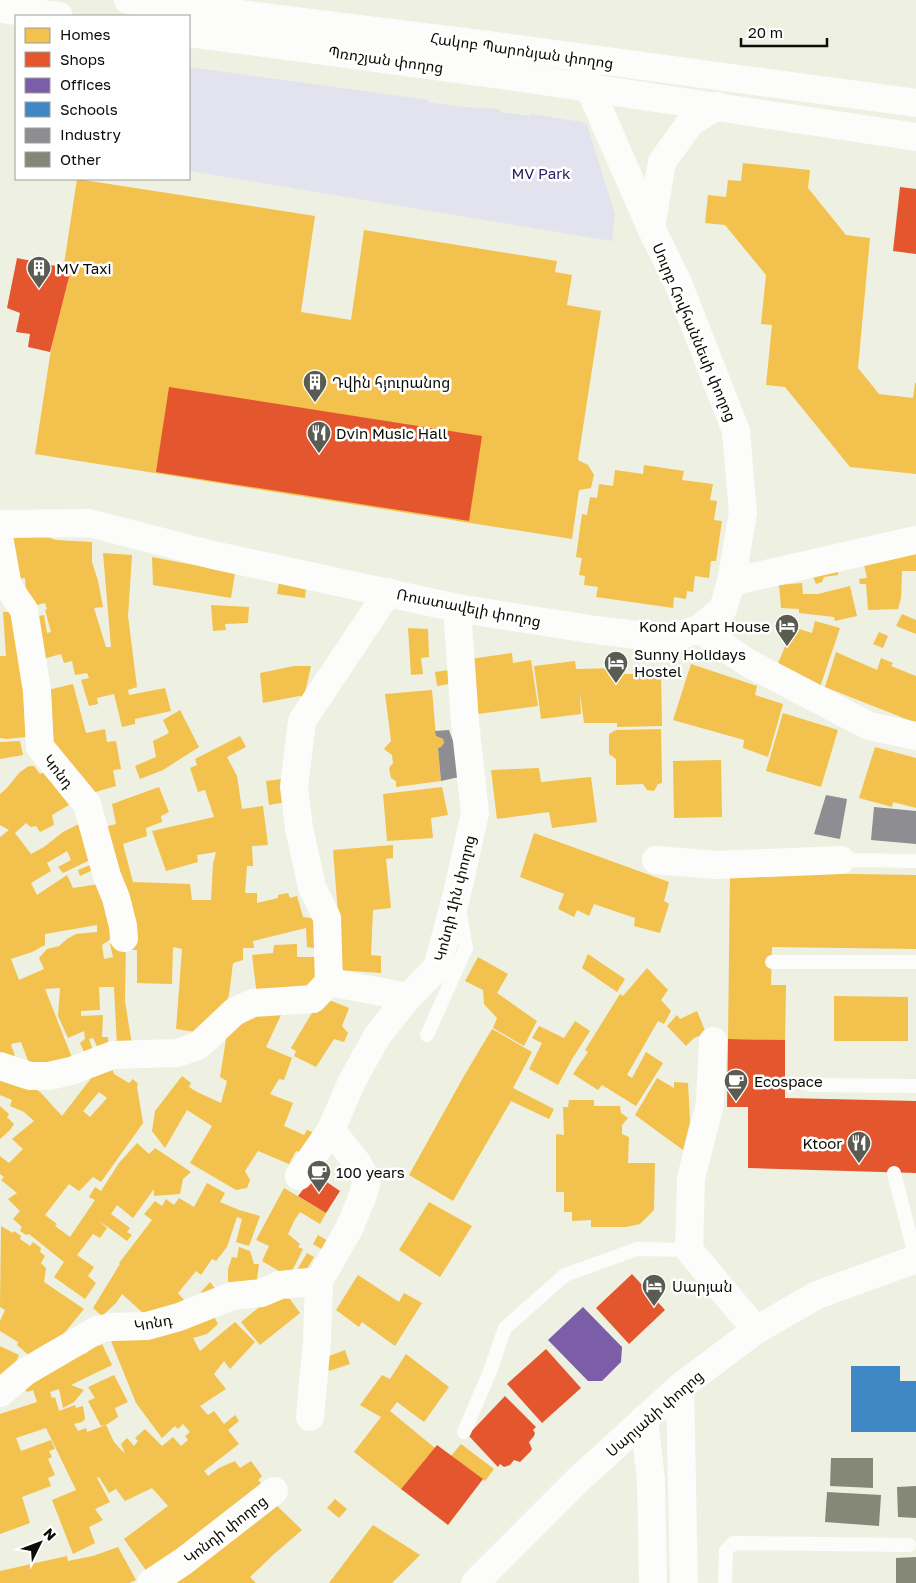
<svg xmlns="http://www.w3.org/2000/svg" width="916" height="1583" font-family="'Golos Text','Noto Sans Armenian',sans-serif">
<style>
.green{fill:#e2e3ee}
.homes{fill:#f2c14e;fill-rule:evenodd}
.shops{fill:#e4572e}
.offices{fill:#7b5ea7}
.schools{fill:#3f88c5}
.industry{fill:#8d8d92}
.building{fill:#868877}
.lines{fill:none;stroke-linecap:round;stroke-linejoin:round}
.lane{stroke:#fcfdfb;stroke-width:14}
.street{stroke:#fcfdfb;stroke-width:28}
.secondary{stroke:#fcfdfb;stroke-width:28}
.primary{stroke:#fcfdfb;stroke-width:28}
.labels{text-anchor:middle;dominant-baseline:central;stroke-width:5;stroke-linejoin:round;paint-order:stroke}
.street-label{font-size:15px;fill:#0b0c05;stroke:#fff}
.park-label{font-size:15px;fill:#2d2261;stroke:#fff}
.poi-label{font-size:15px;fill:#0b0c05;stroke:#fff;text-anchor:start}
</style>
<rect width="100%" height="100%" fill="#eef0e2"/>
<polygon class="green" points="189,67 429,100 428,102 463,107 499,109 500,112 530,116 531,114 582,122 587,125 615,214 612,241 189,171"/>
<g class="homes">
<polygon points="743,163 810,170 808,188 846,235 870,238 858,368 879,394 913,398 915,383 916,383 916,474 850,467 785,387 766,385 772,325 761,324 766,275 725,225 705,223 708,195 726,197 728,180 741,181"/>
<polygon points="77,179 315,216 301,312 351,320 364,230 557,261 555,272 572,275 567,305 601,311 578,460 588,465 594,475 591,488 579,490 572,539 35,454"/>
<polygon points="644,465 684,471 682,480 713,484 710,500 717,501 714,520 722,521 716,561 711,561 709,578 695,576 693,592 687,591 686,599 674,597 673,608 596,597 598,587 584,585 585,576 579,575 582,558 576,557 582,514 587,515 590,497 597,498 599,484 613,486 615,470 643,474"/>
<polygon points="44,536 56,540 92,542 92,562 98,581 103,607 94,608 106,647 111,647 103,553 132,555 128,616 137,687 128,690 129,695 165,688 171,711 135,719 135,724 122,727 114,694 97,698 98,704 89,706 81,680 89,678 87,673 75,675 72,661 64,663 61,654 39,660 32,617 44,615 47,633 51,632 45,610 47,609 45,603 29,607 26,594 25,578 17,579 11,538"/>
<polygon points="916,545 916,571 902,571 901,598 898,609 868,610 866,584 860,584 859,579 867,578 863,560"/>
<polygon points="152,557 235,573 231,598 153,585"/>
<polygon points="838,566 838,575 824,577 822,582 816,584 810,569"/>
<polygon points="279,582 306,586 305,598 277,594"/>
<polygon points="802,583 803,594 818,594 850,586 857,616 835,621 834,617 799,613 799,609 781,608 779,585"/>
<polygon points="211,605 249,607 248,623 225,624 226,630 213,631"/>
<polygon points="3,612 12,612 21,655 26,737 6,739 0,738 0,656 6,656"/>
<polygon points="902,614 916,620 916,634 896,626"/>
<polygon points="815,621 840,628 820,687 777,666 793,627 812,633"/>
<polygon points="408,628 428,629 429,657 421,658 423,674 411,675"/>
<polygon points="879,632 888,636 883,648 873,644"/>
<polygon points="836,652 877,670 881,658 893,663 891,666 916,676 916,723 825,687"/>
<polygon points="512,653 513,663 531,660 538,706 478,714 470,659"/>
<polygon points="575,661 576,669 617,668 616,674 645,674 645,671 659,671 659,673 661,673 662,726 617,727 617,723 584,723 580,693 581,714 541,719 534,666"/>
<polygon points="691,664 757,686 755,695 783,704 768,757 743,748 744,740 673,720"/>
<polygon points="294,666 311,666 304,697 299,696 263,703 260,673"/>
<polygon points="449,670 449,684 437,686 435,672"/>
<polygon points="73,684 86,733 105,729 107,742 116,741 121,769 113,770 116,786 85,795 54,755 43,707 52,705 48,690"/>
<polygon points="432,690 436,736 443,739 444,743 441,747 438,748 441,781 396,787 396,781 391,778 389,768 393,763 392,755 384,749 391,741 385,694"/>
<polygon points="180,710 199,747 163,770 140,779 135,766 156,757 153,741 169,733 163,720"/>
<polygon points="783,713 838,730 821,787 766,771"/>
<polygon points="661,729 662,783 658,784 654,791 647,790 643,784 616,785 616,759 609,754 609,734 616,730"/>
<polygon points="240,736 246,747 227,757 237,776 242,809 263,806 268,845 252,846 253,866 247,866 245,893 257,893 257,903 278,898 278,895 288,893 290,898 297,896 303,917 319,919 323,950 307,947 306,928 253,941 254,948 243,948 243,960 233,963 229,995 218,1021 202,1033 176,1029 182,949 173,947 172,984 137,983 137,950 132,950 131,938 101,828 116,824 112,804 159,787 169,812 161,816 162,822 146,828 147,836 123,844 133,882 190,884 192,900 211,900 213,864 216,852 197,855 198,862 166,871 152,831 214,817 205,790 198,792 190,768 197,765 195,759"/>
<polygon points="20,741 23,755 0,759 0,742"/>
<polygon points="875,747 916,758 916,808 893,802 892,807 859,798"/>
<polygon points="721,760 722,817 674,818 673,761"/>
<path d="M29 766H34L40 774 44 772 69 805 52 815 54 825 40 832 36 826 31 827 26 823 15 833 31 854 44 847 63 832 79 824 94 858 63 873 58 867 71 860 67 851 47 863 51 871 31 883 37 895 67 875 73 888 99 884 115 936 102 945 104 959 113 957 110 944 126 941 125 1001 132 1045 117 1047 114 987H99L100 1010 81 1011V1016L103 1015 102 1037H108L109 1049 99 1050 93 1038 89 1039 94 1053 86 1056 80 1043 85 1039 84 1031 68 1038 58 1016 60 988 45 989 73 1060 30 1066 21 1042 11 1044 17 1063 0 1060V837L9 830 0 825V794L6 789 20 772ZM97 925V932L76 934 67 939 59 946 47 949 39 958 44 969 19 980 11 959 32 952 45 945V934Z"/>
<polygon points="539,768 541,782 591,777 597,822 552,828 549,812 497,819 491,770"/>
<polygon points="282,779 286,802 269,805 266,781"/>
<polygon points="442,787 448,815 431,818 433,838 387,841 383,794"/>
<polygon points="534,833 669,882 664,901 669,904 660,933 634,926 635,918 594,904 589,916 577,910 574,917 558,909 564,894 520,877"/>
<polygon points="393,845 393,858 386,859 391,908 373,910 371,955 381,956 381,973 337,970 338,914 333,850"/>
<polygon points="95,863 97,868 80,876 78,870"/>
<polygon points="730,872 916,875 916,949 772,947 771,985 786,985 785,1040 728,1039"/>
<polygon points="297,944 297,957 323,957 316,989 257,996 252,955 273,953 274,945"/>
<polygon points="588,954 625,979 617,992 582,968"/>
<polygon points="478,957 508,974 497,993 537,1021 524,1046 493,1028 497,1018 484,1004 483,990 465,981"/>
<polygon points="647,968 668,990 661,1000 671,1011 664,1024 658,1021 627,1075 632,1078 646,1052 663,1063 636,1106 602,1085 598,1090 573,1074 588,1052 585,1050 620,994 623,996"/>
<polygon points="834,996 908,997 908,1041 834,1041"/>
<polygon points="324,998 349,1008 342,1026 348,1033 344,1042 334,1039 316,1067 294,1056 296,1051 291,1048 313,1011 317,1013"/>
<polygon points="283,1011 266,1047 292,1058 284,1080 279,1079 270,1094 293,1103 284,1126 304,1135 307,1130 315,1133 303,1153 296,1151 289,1164 258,1151 245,1171 250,1180 247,1188 236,1190 190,1163 212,1126 187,1110 165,1148 152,1131 155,1111 182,1076 191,1083 189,1087 197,1092 221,1103 227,1081 220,1077 226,1039 233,1017"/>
<polygon points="697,1011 706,1033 694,1038 686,1046 667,1026 677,1015 680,1019"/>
<polygon points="575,1021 590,1031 572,1059 558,1085 529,1069 542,1043 532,1038 539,1026 564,1038"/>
<polygon points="492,1029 532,1052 513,1088 554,1109 549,1119 511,1101 453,1201 409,1175 464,1076"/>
<path d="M112 1068 114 1074 129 1083 133 1079 138 1084 137 1087 143 1123 101 1182 93 1177 79 1191 69 1184 45 1215 57 1224 55 1226 70 1237 95 1200 89 1197 95 1187 101 1191 119 1163 137 1143 149 1154 155 1148 191 1172 183 1179 180 1194 154 1196V1189L133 1218 117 1205 111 1214 130 1228 127 1232 132 1235 127 1241 98 1220 107 1228 100 1238 93 1234 77 1255 94 1267 88 1276 96 1283 85 1299 54 1277 64 1262 29 1234 26 1235 20 1231 22 1227 13 1219 20 1211 8 1199 17 1193 1 1180 4 1177 0 1174V1156L9 1163 23 1149 12 1139 34 1121 24 1112 10 1106 12 1100 0 1095V1077L26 1083 40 1092 62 1116 96 1072ZM99 1092 107 1098 90 1117 83 1111Z"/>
<polygon points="657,1078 674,1088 674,1082 688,1083 690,1122 683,1150 635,1115"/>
<polygon points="569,1100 594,1100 594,1106 620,1106 621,1113 628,1118 622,1125 622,1134 629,1137 628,1163 655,1163 654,1210 640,1224 626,1227 591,1227 591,1220 572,1221 572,1212 564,1212 564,1192 556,1192 556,1134 564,1135 563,1107 568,1107"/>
<polygon points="0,1106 9,1114 7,1117 14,1124 10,1130 0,1139"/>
<polygon points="207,1183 225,1193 220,1202 239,1210 260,1216 249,1246 236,1242 242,1219 237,1217 227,1247 216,1261 212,1259 201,1275 196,1271 178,1293 189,1306 143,1313 122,1294 116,1303 102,1316 93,1308 120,1264 119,1263 152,1220 144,1214 155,1201 162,1206 166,1199 174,1205 179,1198 194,1207"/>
<polygon points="284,1188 326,1213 320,1224 300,1212 294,1221 288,1234 300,1244 298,1247 303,1249 289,1277 262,1261 269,1246 256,1240"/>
<polygon points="429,1202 472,1226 440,1277 399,1250"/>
<polygon points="1,1226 13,1233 14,1231 21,1236 20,1239 30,1246 33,1242 41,1248 40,1252 45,1256 41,1263 46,1268 44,1282 84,1309 51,1349 32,1358 17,1345 18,1342 0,1331 0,1321 5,1310 0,1307"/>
<polygon points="318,1235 328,1241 323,1250 313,1244"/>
<polygon points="239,1247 250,1251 254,1264 259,1264 257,1279 263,1279 228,1288 228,1269 232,1257 237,1258"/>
<polygon points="307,1253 314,1257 304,1274 297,1270"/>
<polygon points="358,1275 399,1302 404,1293 422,1303 395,1346 362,1322 359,1327 336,1310"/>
<polygon points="210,1282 220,1295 210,1298 201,1292"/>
<polygon points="273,1296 290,1299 300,1313 260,1345 241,1322"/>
<polygon points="211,1311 218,1324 207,1334 193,1338 200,1351 235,1322 255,1342 230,1369 224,1361 214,1374 226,1389 200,1406 208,1415 214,1411 224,1424 235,1415 239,1421 228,1430 239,1444 204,1471 208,1476 219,1468 235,1461 240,1468 251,1461 262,1476 258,1480 265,1487 150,1576 124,1539 168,1506 152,1488 125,1501 116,1489 109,1493 99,1477 97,1478 110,1502 95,1509 103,1520 89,1527 95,1543 73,1554 52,1500 76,1490 46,1428 16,1438 21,1451 51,1440 55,1449 49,1451 52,1457 48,1459 55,1475 48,1478 51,1486 22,1497 30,1523 0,1534 0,1414 37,1402 33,1390 27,1392 20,1384 27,1379 88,1352 85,1347 96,1341 99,1346 102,1344 112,1365 71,1385 84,1390 74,1402 63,1408 59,1389 50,1392 52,1398 55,1397 59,1411 75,1405 76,1408 83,1406 85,1419 82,1422 74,1424 78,1431 86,1428 87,1432 106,1425 101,1426 88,1401 95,1398 88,1387 114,1375 128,1402 115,1408 118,1417 106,1425 114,1442 125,1454 121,1444 127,1438 134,1446 138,1441 135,1438 145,1429 162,1446 173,1437 181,1446 188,1440 185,1436 190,1432 183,1424 178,1429 175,1426 162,1438 136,1403 111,1341 107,1343 105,1336"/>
<polygon points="0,1346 19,1355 9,1377 0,1385"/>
<polygon points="345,1350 350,1364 329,1371 324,1358"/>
<polygon points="406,1354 449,1387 424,1422 397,1402 390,1411 435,1448 401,1489 354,1452 381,1417 360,1405 382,1375 390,1379"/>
<polygon points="461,1444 494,1469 485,1481 451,1456"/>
<polygon points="335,1499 347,1509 339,1518 327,1508"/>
<polygon points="271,1500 302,1530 273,1555 250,1577 256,1583 160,1583"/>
<polygon points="373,1525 420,1555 392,1583 329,1583"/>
<polygon points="118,1547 136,1580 129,1583 0,1583 0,1571 67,1556 68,1561 93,1556"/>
</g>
<g class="shops">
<polygon points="900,187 916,189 916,254 893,251"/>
<polygon points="17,258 71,269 50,352 28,347 30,334 16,332 20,313 7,308"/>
<polygon points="169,387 482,436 469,521 156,472"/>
<polygon points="728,1039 785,1040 785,1098 916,1101 916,1173 748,1168 748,1107 727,1107"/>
<polygon points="315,1174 340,1191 326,1213 298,1196"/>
<polygon points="632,1274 665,1310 629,1344 596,1308"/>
<polygon points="546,1349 581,1388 542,1423 507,1384"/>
<polygon points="505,1396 536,1427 533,1430 535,1433 534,1436 529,1442 532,1449 530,1452 520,1462 514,1460 510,1465 504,1467 500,1464 498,1467 468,1435"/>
<polygon points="437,1445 483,1479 448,1525 401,1489"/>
</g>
<polygon class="offices" points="583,1307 622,1347 621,1362 602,1381 588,1381 548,1340"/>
<polygon class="schools" points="851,1366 900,1366 900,1381 916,1381 916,1432 851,1432"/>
<g class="industry">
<polygon points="449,730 456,749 459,777 441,781 438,748 441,747 444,743 443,739 436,736 435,731"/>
<polygon points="826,795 847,799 840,839 814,834"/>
<polygon points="874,807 916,811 916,844 871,840"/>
</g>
<g class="building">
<polygon points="831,1458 873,1458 873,1488 830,1486"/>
<polygon points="916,1486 916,1518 898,1517 897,1487"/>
<polygon points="827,1492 881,1495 879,1526 825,1522"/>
<polygon points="916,1557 916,1583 896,1583 896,1558"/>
</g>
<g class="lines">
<g class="lane">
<polyline points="841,860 916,861"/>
<polyline points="772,962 916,962"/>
<polyline points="427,1035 466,948 459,909"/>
<polyline points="811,1085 916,1086"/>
<polyline points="894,1173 916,1259"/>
<polyline points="464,1432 489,1374 505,1328 565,1275 637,1249 689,1250"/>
<polyline points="725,1583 726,1551 733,1543 909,1545"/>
</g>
<g class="street">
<polyline points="584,68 586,81 589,87 651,228 678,283 736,431 743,513 731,582 723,609 699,629"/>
<polyline points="651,228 662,162 690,123 717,106"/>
<polyline points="0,524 89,523 213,555 457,608 595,630 655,637 675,637 699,629 748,663 869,726 916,736"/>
<polyline points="0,542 8,587 24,610 37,691 40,747 87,804 107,876 116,898 123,926 124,938"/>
<polyline points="731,582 916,540"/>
<polyline points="388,592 302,721 294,787 299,828 312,887 327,918 329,982 408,997"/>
<polyline points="656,860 716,865 841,860"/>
<polyline points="713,1041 710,1104 691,1178 689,1250 756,1330"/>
<polyline points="0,1066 30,1076 49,1076 71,1071 113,1055 177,1053 198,1046 234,1012 253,1003 313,999 329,982"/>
<polyline points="299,1176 331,1130 352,1081 377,1036 408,997 437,968 457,894 475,813 465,722 457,608"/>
<polyline points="0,1393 25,1372 97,1330 112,1327 147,1326 179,1317 232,1296 261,1293 280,1285 319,1281"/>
<polyline points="310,1417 317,1341 319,1281 349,1229 363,1195 367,1180 358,1164 331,1130"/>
<polyline points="151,1583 184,1561 274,1491"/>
</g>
<g class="secondary">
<polyline points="680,1387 684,1583"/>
<polyline points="644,1419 651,1480 653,1583"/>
<polyline points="475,1583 580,1478 680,1387 756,1330 817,1295 916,1259"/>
</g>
<g class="primary">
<polyline points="128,0 488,45 916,103"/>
<polyline points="0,9 59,16"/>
<polyline points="189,33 510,76 916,137"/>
</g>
</g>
<defs>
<symbol id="building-pin" viewBox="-11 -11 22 30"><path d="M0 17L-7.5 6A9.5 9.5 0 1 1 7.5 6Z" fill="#5a5c52" stroke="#fff"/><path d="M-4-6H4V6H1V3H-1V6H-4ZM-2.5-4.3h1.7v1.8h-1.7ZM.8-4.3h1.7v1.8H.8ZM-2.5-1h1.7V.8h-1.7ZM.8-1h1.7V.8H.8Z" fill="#fff"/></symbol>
<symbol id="restaurant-pin" viewBox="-11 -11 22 30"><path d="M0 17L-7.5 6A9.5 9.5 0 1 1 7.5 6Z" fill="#5a5c52" stroke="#fff"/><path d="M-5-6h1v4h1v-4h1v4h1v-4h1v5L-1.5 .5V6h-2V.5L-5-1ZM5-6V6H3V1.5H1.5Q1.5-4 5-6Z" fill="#fff"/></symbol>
<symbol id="hotel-pin" viewBox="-11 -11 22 30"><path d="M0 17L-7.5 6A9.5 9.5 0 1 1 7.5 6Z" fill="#5a5c52" stroke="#fff"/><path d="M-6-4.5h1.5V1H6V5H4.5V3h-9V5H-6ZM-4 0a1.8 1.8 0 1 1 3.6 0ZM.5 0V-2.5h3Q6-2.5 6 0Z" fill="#fff"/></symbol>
<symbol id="cafe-pin" viewBox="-11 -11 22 30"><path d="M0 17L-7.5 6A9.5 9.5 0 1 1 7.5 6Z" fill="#5a5c52" stroke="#fff"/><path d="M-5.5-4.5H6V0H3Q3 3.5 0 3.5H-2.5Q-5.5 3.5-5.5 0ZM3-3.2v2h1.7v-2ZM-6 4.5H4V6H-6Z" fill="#fff"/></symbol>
</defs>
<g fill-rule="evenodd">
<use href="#building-pin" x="25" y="254" width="28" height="38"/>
<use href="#building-pin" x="301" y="368" width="28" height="38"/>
<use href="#restaurant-pin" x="305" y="419" width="28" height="38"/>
<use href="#hotel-pin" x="773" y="612" width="28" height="38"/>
<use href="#hotel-pin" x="602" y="649" width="28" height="38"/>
<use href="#cafe-pin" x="722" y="1067" width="28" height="38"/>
<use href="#restaurant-pin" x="845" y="1129" width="28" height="38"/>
<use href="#cafe-pin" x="305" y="1158" width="28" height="38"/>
<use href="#hotel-pin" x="640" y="1272" width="28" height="38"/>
</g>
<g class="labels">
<g class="street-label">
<text transform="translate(522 50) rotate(8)">Հակոբ Պարոնյան փողոց</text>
<text transform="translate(386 59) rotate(8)">Պռոշյան փողոց</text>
<text transform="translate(695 332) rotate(67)">Սուրբ Հովհաննեսի փողոց</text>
<text transform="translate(469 607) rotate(11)">Ռուստավելի փողոց</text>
<text transform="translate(59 771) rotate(51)">Կոնդ</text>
<text transform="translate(454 898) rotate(-76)">Կոնդի 1ին փողոց</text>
<text transform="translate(153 1322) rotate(-10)">Կոնդ</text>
<text transform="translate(654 1413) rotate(-41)">Սարյանի փողոց</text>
<text transform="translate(225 1529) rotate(-38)">Կոնդի փողոց</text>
</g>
<g class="park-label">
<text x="541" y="173">MV Park</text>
</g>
<g class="poi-label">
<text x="56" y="268">MV Taxi</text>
<text x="332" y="382">Դվին հյուրանոց</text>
<text x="336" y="433">Dvin Music Hall</text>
<text x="770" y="626" text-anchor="end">Kond Apart House</text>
<text x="634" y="654">Sunny Holidays<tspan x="634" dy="17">Hostel</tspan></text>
<text x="754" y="1081">Ecospace</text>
<text x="842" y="1143" text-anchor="end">Ktoor</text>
<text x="336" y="1172">100 years</text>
<text x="672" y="1286">Սարյան</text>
</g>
</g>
<rect x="15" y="15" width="175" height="165" fill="#ffffff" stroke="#9d9e9b"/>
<rect x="25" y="28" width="25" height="15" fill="#f2c14e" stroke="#9d9e9b"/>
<text x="60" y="40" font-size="15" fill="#0b0c05">Homes</text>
<rect x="25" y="52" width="25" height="15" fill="#e4572e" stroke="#9d9e9b"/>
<text x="60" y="65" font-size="15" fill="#0b0c05">Shops</text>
<rect x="25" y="78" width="25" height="15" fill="#7b5ea7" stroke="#9d9e9b"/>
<text x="60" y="90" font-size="15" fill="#0b0c05">Offices</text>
<rect x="25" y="102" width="25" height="15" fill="#3f88c5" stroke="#9d9e9b"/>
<text x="60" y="115" font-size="15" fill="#0b0c05">Schools</text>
<rect x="25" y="128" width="25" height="15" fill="#8d8d92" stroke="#9d9e9b"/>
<text x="60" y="140" font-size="15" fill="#0b0c05">Industry</text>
<rect x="25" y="152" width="25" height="15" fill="#868877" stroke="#9d9e9b"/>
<text x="60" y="165" font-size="15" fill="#0b0c05">Other</text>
<g transform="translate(40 1543) rotate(48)" stroke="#ffffff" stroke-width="4" paint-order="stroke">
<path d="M0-4L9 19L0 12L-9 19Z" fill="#0b0c05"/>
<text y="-8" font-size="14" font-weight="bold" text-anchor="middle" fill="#0b0c05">N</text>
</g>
<path d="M741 38v8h86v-8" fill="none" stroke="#0b0c05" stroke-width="2.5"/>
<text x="748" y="38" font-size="15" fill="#0b0c05" stroke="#ffffff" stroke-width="4" paint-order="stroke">20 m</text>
</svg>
